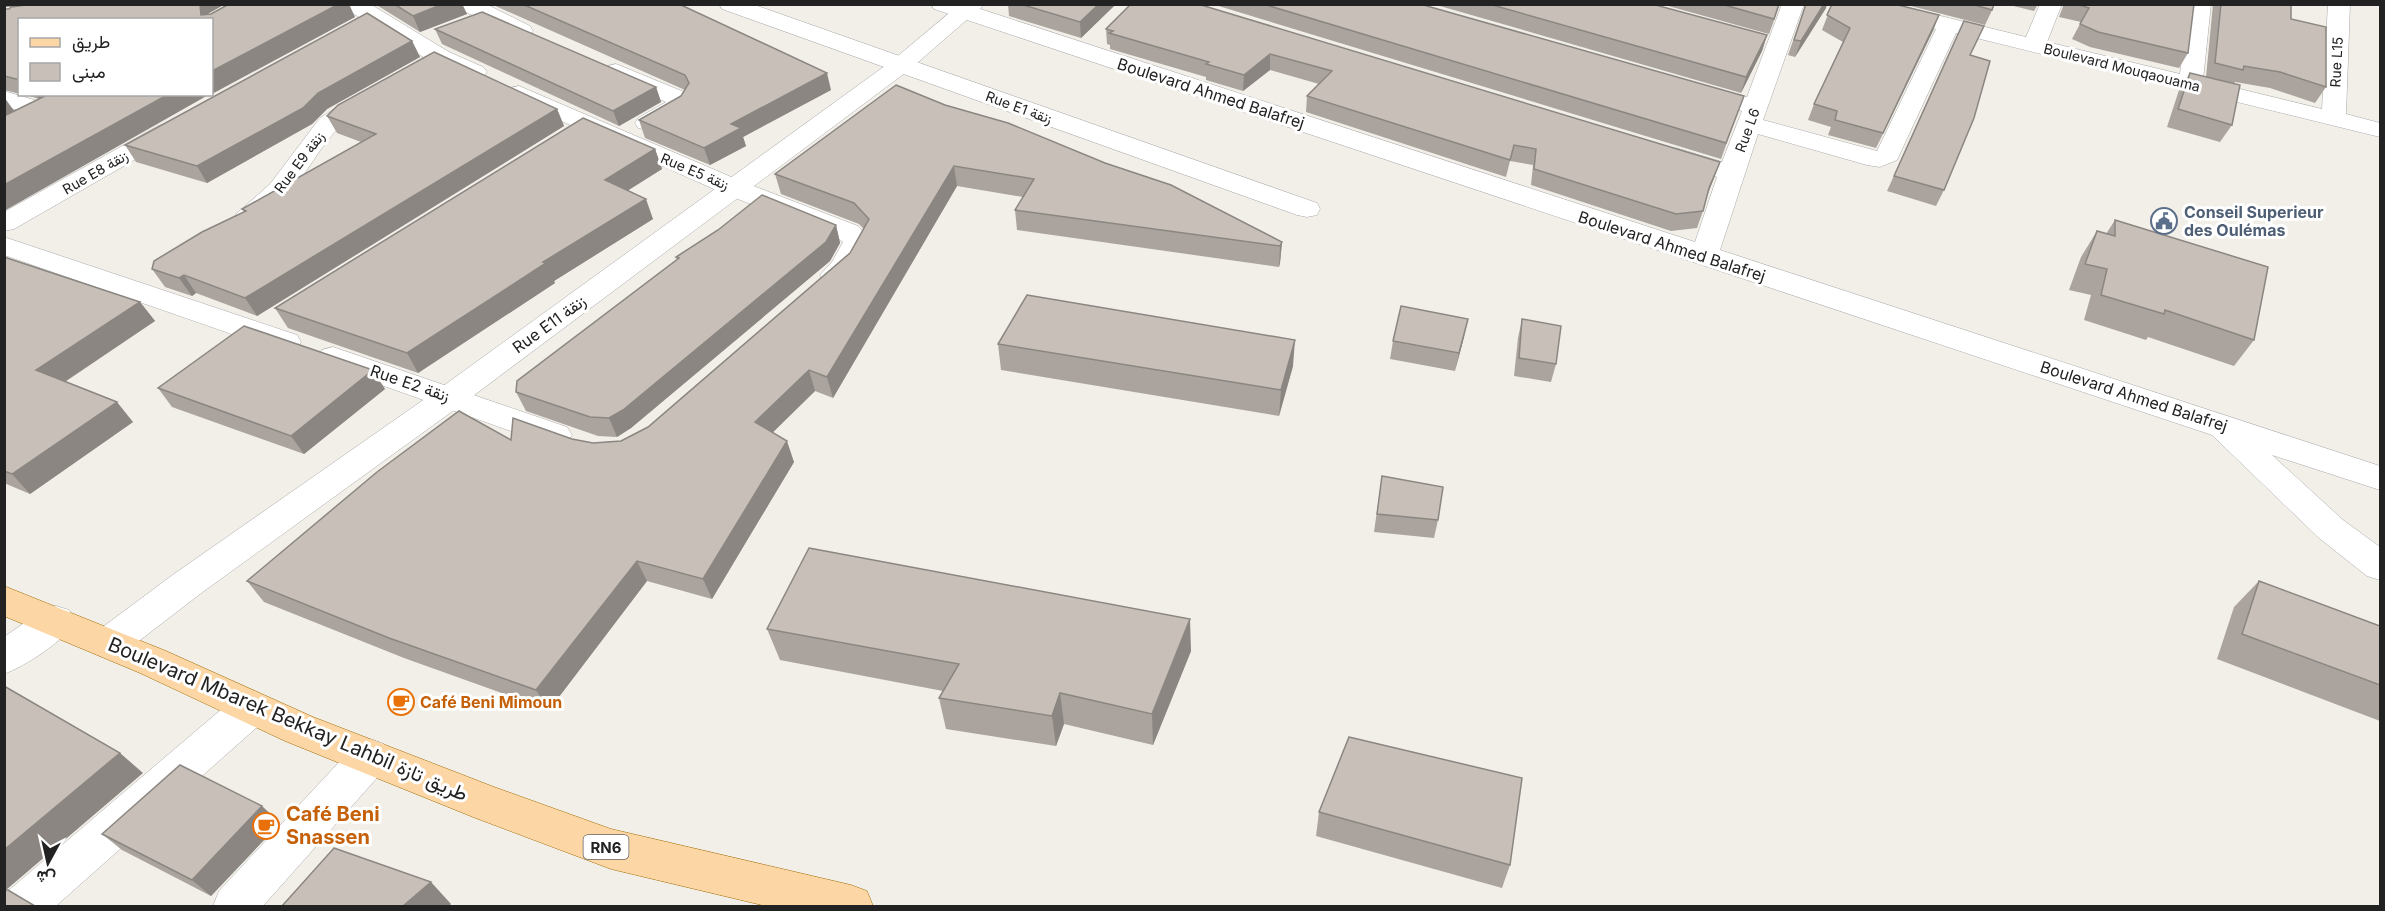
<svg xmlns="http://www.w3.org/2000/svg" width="2385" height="911" font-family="Inter,Vazirmatn,sans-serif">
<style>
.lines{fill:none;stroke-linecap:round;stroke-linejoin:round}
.minor-casing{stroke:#a9a9a9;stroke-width:1}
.tertiary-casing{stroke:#a9a9a9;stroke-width:1}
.primary-casing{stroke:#a06b00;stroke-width:1}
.minor{fill:#fff;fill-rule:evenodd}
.tertiary{fill:#fff;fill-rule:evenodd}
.primary{fill:#fcd6a4;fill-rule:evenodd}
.wall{fill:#aba49e}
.shaded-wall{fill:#8b8681}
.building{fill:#c7bfb8;stroke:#8b8681;stroke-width:1.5}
.labels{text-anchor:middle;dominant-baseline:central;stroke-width:6;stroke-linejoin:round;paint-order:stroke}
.far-street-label{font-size:14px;fill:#222;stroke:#fff}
.shield{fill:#fff;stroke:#646464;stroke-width:1.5}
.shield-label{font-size:15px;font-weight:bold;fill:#222}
.street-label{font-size:16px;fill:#222;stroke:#fff}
.service-label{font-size:16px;font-weight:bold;fill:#4e5e75;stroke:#fff;text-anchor:start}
.food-label{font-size:16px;font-weight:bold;fill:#c56008;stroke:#fff;text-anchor:start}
.near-street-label{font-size:20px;fill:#222;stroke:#fff}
.near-food-label{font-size:20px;font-weight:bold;fill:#c56008;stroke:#fff;text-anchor:start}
</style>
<rect width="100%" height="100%" fill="#f2efe9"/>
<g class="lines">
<defs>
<g id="minor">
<path d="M343 4H370L449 52 483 67 487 72 483 77C455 84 373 25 346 9Z"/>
<polygon points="457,4 486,4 530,26 533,31 530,36 522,38 514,36 460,9"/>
<polygon points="719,4 752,4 1317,203 1320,209 1317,215 1307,217 1297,215 722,9"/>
<polygon points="931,4 965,4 1695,242 1717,177 1667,161 1663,156 1667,151 1676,148 1722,162 1742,111 1691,96 1687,91 1691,86 1699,84 1747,97 1782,4 1804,4 1763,120 1877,151 1936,29 1855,9 1852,4 1892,4 2026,37 2040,4 2062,4 2047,42 2180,74 2189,4 2211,4 2203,80 2322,109 2328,4 2350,4 2346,114 2380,123 2380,137 1956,33 1897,160 1880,167 1867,165 1758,134 1720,250 2380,466 2380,490 2272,455 2343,520 2380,547 2380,580 2367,576 2319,538 2212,435 934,9"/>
<path d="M616 64 689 94 692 99C683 116 658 133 638 128L635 123 638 118 666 102 608 76 604 71 608 66Z"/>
<path d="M519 86 743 182 858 226 872 241C860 261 851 288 824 281L820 275 832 262 843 242 838 238 725 194 510 98 507 93 510 88Z"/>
<polygon points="4,91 51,105 54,110 51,115 42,117 4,106"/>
<path d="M369 91 378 93 381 98 378 103C365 111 350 118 339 128 313 150 281 231 239 221L235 215 270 184 320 118 360 93Z"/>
<polygon points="167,124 176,126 179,131 176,136 14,229 4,231 4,212 158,126"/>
<polygon points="4,237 297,335 301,342 297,349 286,352 275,349 4,255"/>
<polygon points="333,347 567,427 572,435 567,443 556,447 322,364 318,357 322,350"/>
<path d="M56 606 69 610 75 621C65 641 25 666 4 674V637L43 610Z"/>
<polygon points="251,691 265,696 271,708 265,720 56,906 4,906 8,891 237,696"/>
<polygon points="370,739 384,744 390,757 384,770 263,906 213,906 219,891 356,744"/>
</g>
<polygon id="tertiary" points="960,4 985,4 909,70 461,405 200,594 122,654 109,658 96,654 90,643 96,632 174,574 439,389 893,60"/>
<polygon id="primary" points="4,586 166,651 313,717 494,787 611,829 851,885 867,891 873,906 766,906 611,869 473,817 285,741 140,673 4,616"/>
</defs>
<use href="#minor" class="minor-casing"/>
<use href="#tertiary" class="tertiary-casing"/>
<use href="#primary" class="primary-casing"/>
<use href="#minor" class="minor"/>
<use href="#tertiary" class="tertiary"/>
<use href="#primary" class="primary"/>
</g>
<g class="wall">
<polygon points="4,4 225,4 207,14 355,17 234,81 20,20 20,94 4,90 4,9 9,9 16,6 4,7"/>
<polygon points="375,4 462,4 467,14 420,32"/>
<polygon points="491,4 679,4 831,90 743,137 746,146 710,165 645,138 639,120 681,96 685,90"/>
<polygon points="1008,4 1116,4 1081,38 1009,16"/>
<polygon points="1131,4 1720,162 1707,196 1703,211 1697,228 1671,231 1531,185 1533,165 1510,161 1506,177 1306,112 1307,96 1319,84 1270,70 1243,91 1206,80 1206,77 1110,49 1110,45 1107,44 1106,29"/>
<polygon points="1212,4 1420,4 1738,112 1721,159"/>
<polygon points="1433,4 1652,4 1767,35 1762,51 1741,93"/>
<polygon points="1661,4 1780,4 1769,34"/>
<polygon points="1806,4 1826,8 1795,57 1788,55"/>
<polygon points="1832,4 1939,15 1876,148 1828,135 1831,127 1808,120 1814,104 1843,42 1822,30"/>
<polygon points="1903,4 1995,4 1985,25"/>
<polygon points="2005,4 2038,4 2034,11"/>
<polygon points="2064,4 2194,4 2188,53 2179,68 2090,47 2072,39 2081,22 2059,17"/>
<polygon points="2213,4 2291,4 2291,19 2326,87 2315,103 2270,88 2235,82 2234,84 2232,125 2220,142 2167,127 2179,90 2190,73 2206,77"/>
<polygon points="1964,21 1970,55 1944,190 1936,206 1887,191"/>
<polygon points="435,29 656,87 661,102 619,126 442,44"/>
<polygon points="412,41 420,57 327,109 312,124 207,183 136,162 125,145"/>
<polygon points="896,85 1282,242 1280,263 1279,267 1017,230 1015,210 1023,197 957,186 833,398 815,391 773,432 794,462 712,599 647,581 549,710 404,658 264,602 247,581 511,440 572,439 593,443 621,441 648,427 850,253 864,229 859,224 781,194 775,174"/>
<polygon points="23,94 47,94 39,99"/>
<polygon points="557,109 564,126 257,316 196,293 192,296 165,287 152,269 244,212 242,209 361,142 337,133 327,116"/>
<polygon points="655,149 662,169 628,190 653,219 554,281 555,283 418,373 288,328 275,308"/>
<polygon points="2115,220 2254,340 2234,366 2148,337 2146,340 2084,320 2091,295 2069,290 2081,257 2097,231 2106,234"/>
<polygon points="836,225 840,243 830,261 631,428 617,437 598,436 526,411 516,392 677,260 676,257"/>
<polygon points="4,257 140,302 155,321 65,382 133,422 30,494 4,483"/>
<polygon points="1522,319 1556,364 1551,382 1514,376 1518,338"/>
<polygon points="1464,337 1455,371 1390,359 1393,341"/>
<polygon points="998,344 1293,366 1279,416 1001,370"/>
<polygon points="158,388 385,389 304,454 172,407"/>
<polygon points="1382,476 1438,520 1434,538 1374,532"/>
<polygon points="2259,581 2380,626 2380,721 2217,659 2234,607"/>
<polygon points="767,629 1191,651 1153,745 1064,724 1056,746 946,729 939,698 943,691 780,660"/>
<polygon points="1319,812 1510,865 1502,888 1316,836"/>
<polygon points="280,823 211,896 122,850 102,834"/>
</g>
<g class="shaded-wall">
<polygon points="4,4 14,4 15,6 4,7"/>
<polygon points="194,4 225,4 206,15 203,20"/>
<polygon points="339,4 349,4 355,17 212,94 212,71"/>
<polygon points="443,4 462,4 467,14 420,32 413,16"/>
<polygon points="1099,4 1116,4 1081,38 1080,22"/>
<polygon points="1824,4 1827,4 1826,8 1795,57 1801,41"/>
<polygon points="1939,15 1933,31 1876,148 1883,133"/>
<polygon points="1767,35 1762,51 1741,93 1746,77"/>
<polygon points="412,41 420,57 327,109 312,124 207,183 197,166 318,93"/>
<polygon points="1270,54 1270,70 1243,91 1244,75"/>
<polygon points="827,73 831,90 743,137 746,146 710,165 704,148 731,124"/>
<polygon points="656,87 661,102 619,126 613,111"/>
<polygon points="36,94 47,94 39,99"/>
<polygon points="169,94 210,94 4,211 4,185"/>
<polygon points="4,97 15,112 4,118"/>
<polygon points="557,109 564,126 257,316 245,298"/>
<polygon points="655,149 662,169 613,200 605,180"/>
<polygon points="1720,162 1714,178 1703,205 1709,188"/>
<polygon points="954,166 957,186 833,398 827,377"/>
<polygon points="646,199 653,219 554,281 555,283 418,373 407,353 543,262"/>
<polygon points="836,225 840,243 830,261 631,428 617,437 609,418"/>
<polygon points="1282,242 1280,263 1279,267 1280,246"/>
<polygon points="184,275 196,293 192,296 179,278"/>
<polygon points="140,302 155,321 52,390 36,370"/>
<polygon points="1468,319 1464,337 1455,371 1459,353"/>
<polygon points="1295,340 1293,366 1279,416 1281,390"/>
<polygon points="373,370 385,389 304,454 291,436"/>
<polygon points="809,370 815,391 762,443 755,422"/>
<polygon points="117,402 133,422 30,494 12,474"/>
<polygon points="787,441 794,462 712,599 703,579"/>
<polygon points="637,561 647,581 549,710 536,690"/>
<polygon points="1190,619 1191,651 1153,745 1152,714"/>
<polygon points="1060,693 1064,724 1056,746 1052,716"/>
<polygon points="120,753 143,773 6,890 4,897 4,850"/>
<polygon points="262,806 280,823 211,896 192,880"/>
<polygon points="431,882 451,904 449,906 403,906"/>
</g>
<g class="building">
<polygon points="33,4 199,4 200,5 201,15 211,14 229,4 339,4 212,71 212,20 20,20 20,80 4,76 4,9 9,9 11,7"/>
<polygon points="394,4 443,4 413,16"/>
<polygon points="522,4 679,4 827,73 731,124 741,128 704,148 639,120 681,96 689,83 685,75"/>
<polygon points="1020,4 1099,4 1080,22"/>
<polygon points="1131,4 1198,4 1720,162 1709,188 1703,211 1676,214 1534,169 1536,149 1514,145 1510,160 1307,96 1332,71 1270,54 1244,75 1206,64 1209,62 1109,33 1113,31 1106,29"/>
<polygon points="1263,4 1420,4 1744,96 1726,143"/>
<polygon points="1489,4 1652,4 1767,35 1746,77"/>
<polygon points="1721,4 1779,4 1774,19"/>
<polygon points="1806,4 1824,4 1801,41 1794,40"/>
<polygon points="1832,4 1894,4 1939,15 1883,133 1835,120 1837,111 1814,104 1850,28 1827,15"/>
<polygon points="1971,4 1994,4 1992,10"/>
<polygon points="2076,4 2194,4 2188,53 2098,32 2080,24 2089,8"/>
<polygon points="2221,4 2291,4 2291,19 2326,27 2326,87 2280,72 2244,66 2243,70 2215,63"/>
<polygon points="482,12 656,87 613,111 435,29"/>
<polygon points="367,13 412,41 318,93 303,108 197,166 125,145"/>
<polygon points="1964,21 1984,26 1970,55 1990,61 1974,118 1944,190 1894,176"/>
<polygon points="434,52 557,109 245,298 184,275 179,278 152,269 154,261 202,232 246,211 242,209 376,134 327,116 338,105"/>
<polygon points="2190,73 2240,85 2232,125 2178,109"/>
<polygon points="896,85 945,105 1008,123 1105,163 1171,185 1282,242 1280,246 1015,210 1034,179 954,166 827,377 809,370 755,422 787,441 703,579 637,561 536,690 389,638 247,581 377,472 459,411 511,440 513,418 572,439 593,443 621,441 648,427 850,253 869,219 854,203 775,174"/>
<polygon points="49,94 169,94 4,185 4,116"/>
<polygon points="583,118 655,149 605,180 646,199 543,262 546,263 407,353 275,308"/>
<polygon points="762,195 836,225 826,242 623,410 609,418 590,417 516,392 517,381 679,258 676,257 718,230"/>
<polygon points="2115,220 2268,267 2254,340 2165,310 2164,314 2101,295 2107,269 2085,264 2097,231 2115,236"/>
<polygon points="4,257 140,302 36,370 117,402 12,474 4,471"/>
<polygon points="1027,295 1295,340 1281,390 998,344"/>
<polygon points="1401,306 1468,319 1459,353 1393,341"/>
<polygon points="1522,319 1561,326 1556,364 1519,358"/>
<polygon points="244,326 373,370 291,436 158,388"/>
<polygon points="1382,476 1443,487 1438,520 1377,514"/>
<polygon points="809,548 1190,619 1152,714 1060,693 1052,716 939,698 959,664 767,629"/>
<polygon points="2259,581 2380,626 2380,685 2242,634"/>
<polygon points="4,686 120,753 4,850"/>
<polygon points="1349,737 1522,778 1510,865 1319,812"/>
<polygon points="180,765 262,806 192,880 102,834"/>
<polygon points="334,848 431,882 403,906 282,906"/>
<polygon points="4,890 8,890 35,906 4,906"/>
</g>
<defs>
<symbol id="civic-ring" viewBox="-11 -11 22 22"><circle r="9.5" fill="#fff" stroke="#5c6f8a" stroke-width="1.5"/><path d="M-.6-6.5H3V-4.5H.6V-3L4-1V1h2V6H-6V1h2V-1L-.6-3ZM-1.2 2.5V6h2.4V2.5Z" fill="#5c6f8a"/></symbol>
<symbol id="cafe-ring" viewBox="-11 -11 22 22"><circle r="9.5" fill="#fff" stroke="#e8710a" stroke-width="1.5"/><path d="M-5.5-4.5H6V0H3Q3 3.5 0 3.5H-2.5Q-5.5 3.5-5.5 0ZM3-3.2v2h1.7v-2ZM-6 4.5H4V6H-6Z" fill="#e8710a"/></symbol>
</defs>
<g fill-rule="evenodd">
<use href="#civic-ring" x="2149" y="206" width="30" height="30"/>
<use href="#cafe-ring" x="386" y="687" width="30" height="30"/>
<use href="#cafe-ring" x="251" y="811" width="30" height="30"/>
</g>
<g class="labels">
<g class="far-street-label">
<text transform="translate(2336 62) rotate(-87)">Rue L15</text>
<text transform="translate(2122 67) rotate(14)">Boulevard Mouqaouama</text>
<text transform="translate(1019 107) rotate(20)">Rue E1 زنقة</text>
<text transform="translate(1747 130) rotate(-70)">Rue L6</text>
<text transform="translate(299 162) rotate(-53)">Rue E9 زنقة</text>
<text transform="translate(695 171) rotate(23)">Rue E5 زنقة</text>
<text transform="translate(95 172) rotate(-30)">Rue E8 زنقة</text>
</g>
<rect class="shield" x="583.5" y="835" width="45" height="24" rx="4.5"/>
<g class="shield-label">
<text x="606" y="847">RN6</text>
</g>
<g class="street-label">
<text transform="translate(1211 93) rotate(18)">Boulevard Ahmed Balafrej</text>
<text transform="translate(1672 246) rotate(18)">Boulevard Ahmed Balafrej</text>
<text transform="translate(549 324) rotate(-36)">Rue E11 زنقة</text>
<text transform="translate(410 383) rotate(19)">Rue E2 زنقة</text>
<text transform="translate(2134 396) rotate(18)">Boulevard Ahmed Balafrej</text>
</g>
<g class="service-label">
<text x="2184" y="212">Conseil Superieur<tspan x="2184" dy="18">des Oulémas</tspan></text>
</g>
<g class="food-label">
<text x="420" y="702">Café Beni Mimoun</text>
</g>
<g class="near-street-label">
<text transform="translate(288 719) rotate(23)">Boulevard Mbarek Bekkay Lahbil طريق تازة</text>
</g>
<g class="near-food-label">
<text x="286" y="814">Café Beni<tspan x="286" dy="23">Snassen</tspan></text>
</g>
</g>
<rect width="2385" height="911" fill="none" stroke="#222222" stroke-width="12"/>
<rect x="18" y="18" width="195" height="78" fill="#ffffff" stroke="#a7a7a7" stroke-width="1.5"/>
<rect x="30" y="38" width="30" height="9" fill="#fcd6a4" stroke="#a7a7a7" stroke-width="1.5"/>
<text x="72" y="48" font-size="18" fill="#222222">طريق</text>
<rect x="30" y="63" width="30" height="18" fill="#c7bfb8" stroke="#a7a7a7" stroke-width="1.5"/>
<text x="72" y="78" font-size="18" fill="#222222">مبنى</text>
<g transform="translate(48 863) rotate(188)" stroke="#ffffff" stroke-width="4.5" paint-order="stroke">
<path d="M0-4.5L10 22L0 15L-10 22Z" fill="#222222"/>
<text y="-9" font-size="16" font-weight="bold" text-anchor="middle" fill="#222222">ش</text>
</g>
</svg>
